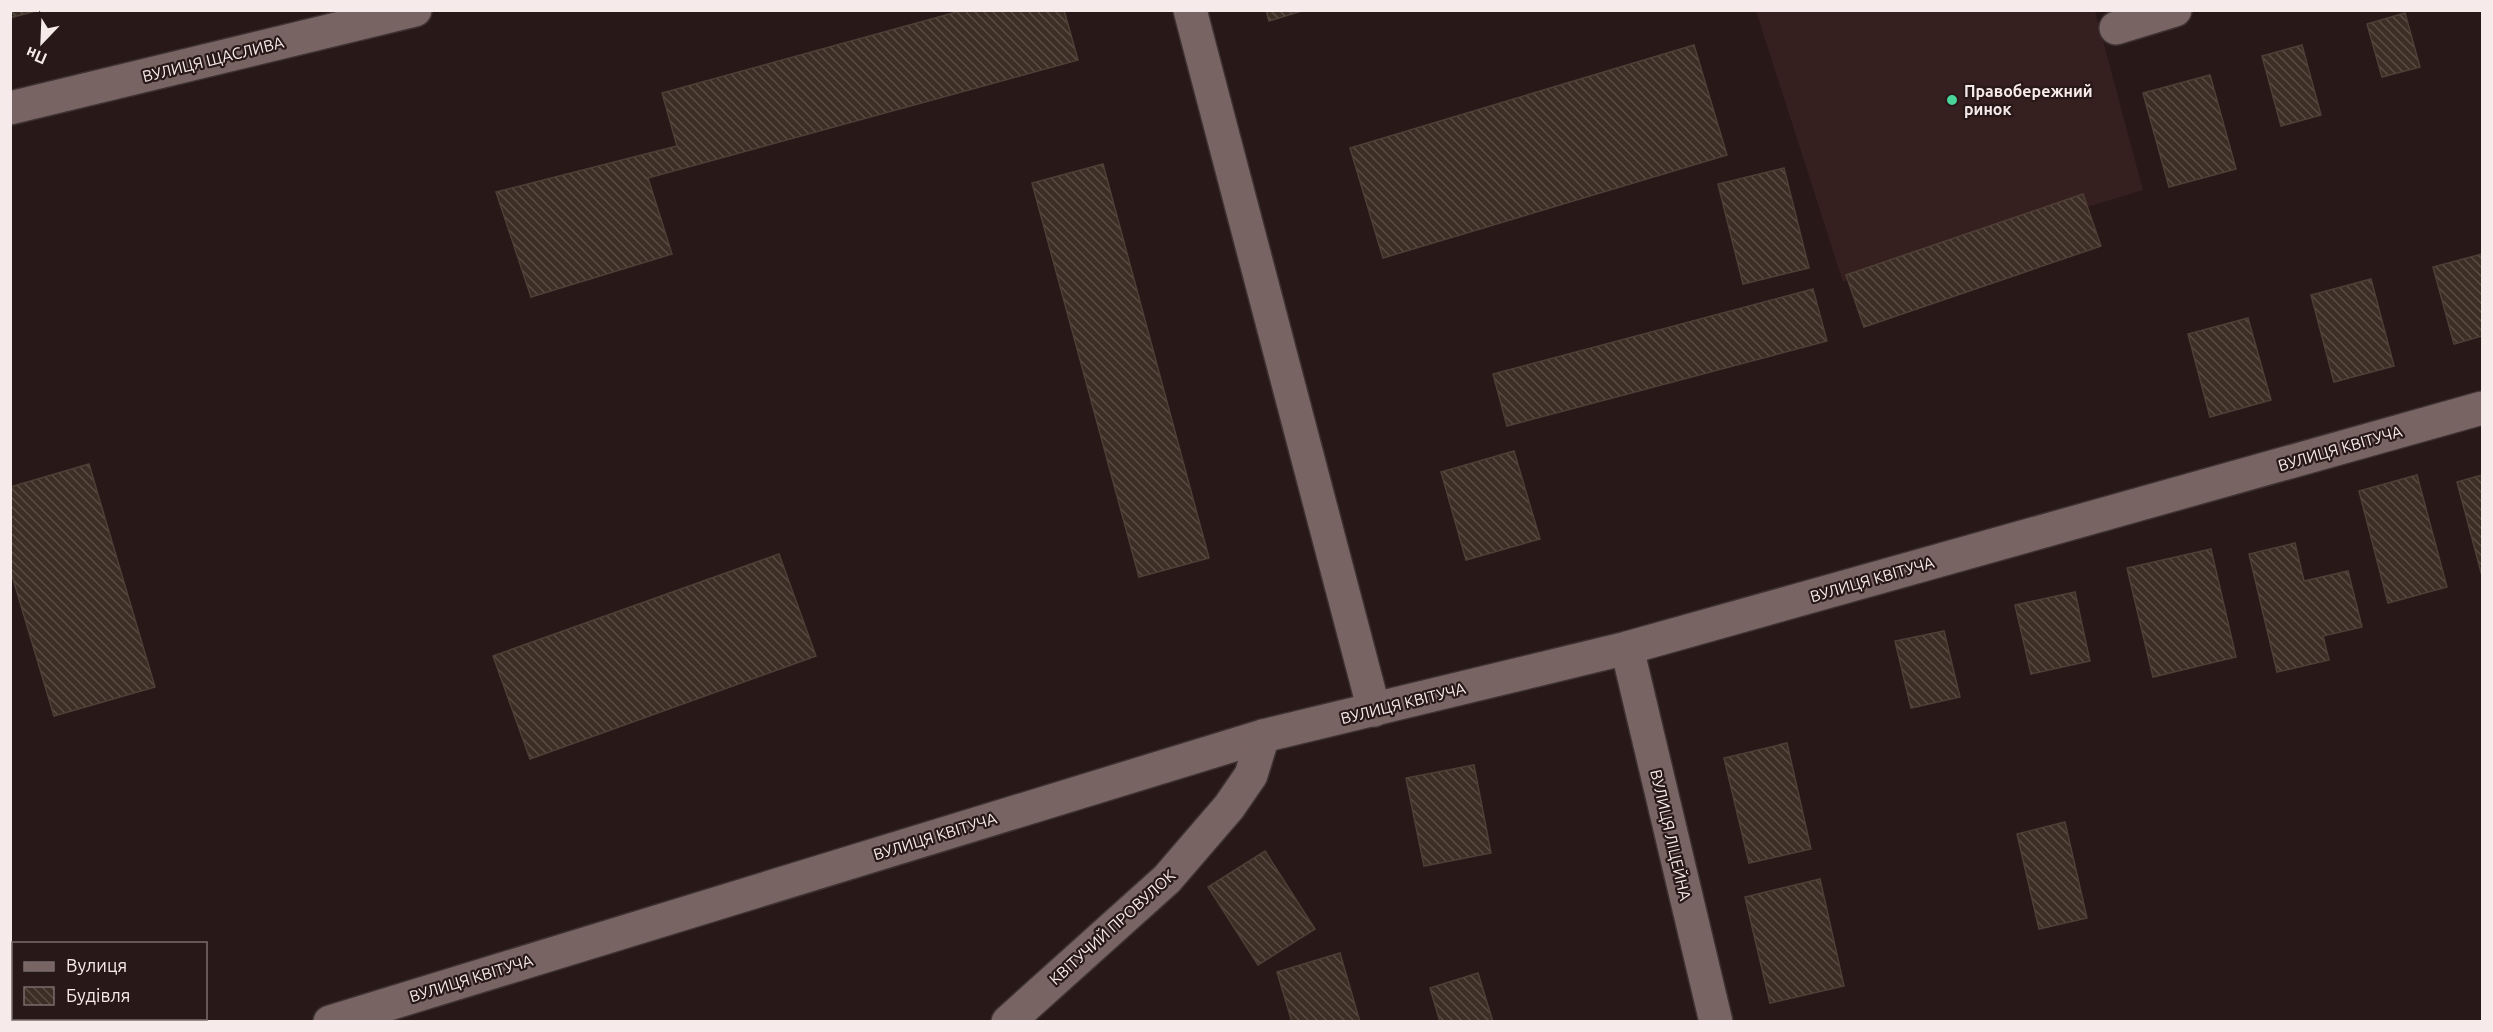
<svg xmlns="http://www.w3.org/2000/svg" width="2493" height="1032" font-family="Ubuntu,sans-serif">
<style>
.built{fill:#351f1f}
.building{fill:url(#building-back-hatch);stroke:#4f3f37;stroke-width:1.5}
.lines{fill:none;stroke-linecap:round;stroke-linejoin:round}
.minor-casing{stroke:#3e3232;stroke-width:36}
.minor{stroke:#786463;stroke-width:33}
.poi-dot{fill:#4ad49c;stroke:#281818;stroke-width:2}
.labels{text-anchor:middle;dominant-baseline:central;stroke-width:4.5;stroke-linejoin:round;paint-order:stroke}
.street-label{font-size:16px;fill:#f6eaea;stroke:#281818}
.poi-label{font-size:16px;font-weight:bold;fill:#f6eaea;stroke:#281818;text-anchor:start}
</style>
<defs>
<pattern id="building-back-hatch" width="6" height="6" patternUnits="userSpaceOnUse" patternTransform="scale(1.5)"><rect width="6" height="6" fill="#3c2d25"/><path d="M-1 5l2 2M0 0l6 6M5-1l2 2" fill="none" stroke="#594c45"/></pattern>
</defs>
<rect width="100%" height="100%" fill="#281818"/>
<polygon class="built" points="1756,11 2095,11 2143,190 1843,282"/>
<g class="building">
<polygon points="10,10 39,10 10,18"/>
<polygon points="964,10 1064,10 1078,60 648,178 672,254 531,297 496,192 677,146 662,93"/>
<polygon points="1266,10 1305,10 1269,21"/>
<polygon points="2405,13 2420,67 2382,77 2367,24"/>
<polygon points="1694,45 1727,155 1383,258 1350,148"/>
<polygon points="2302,45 2321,115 2281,126 2262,56"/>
<polygon points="2210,75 2236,169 2169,187 2143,93"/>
<polygon points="1103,164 1209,558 1139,577 1032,183"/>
<polygon points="1784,168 1809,268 1743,284 1718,184"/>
<polygon points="2083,194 2101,246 1864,327 1846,275"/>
<polygon points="2482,254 2482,336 2454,344 2433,267"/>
<polygon points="2371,279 2394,366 2334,382 2311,295"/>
<polygon points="1813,289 1827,341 1507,426 1493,374"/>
<polygon points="2248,318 2271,400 2210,417 2188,334"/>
<polygon points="1514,451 1540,539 1466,560 1441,472"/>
<polygon points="89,464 155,687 54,716 10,569 10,487"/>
<polygon points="2417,475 2447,587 2388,603 2359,491"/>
<polygon points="2482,475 2482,576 2457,482"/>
<polygon points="2295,543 2304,581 2348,571 2362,627 2323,636 2329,660 2277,672 2249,554"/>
<polygon points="2211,549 2236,657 2153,677 2127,568"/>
<polygon points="779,554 816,656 530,759 493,656"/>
<polygon points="2075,592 2090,661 2031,674 2015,605"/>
<polygon points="1944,631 1960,697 1911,708 1895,641"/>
<polygon points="1787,743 1811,849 1749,863 1724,758"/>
<polygon points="1474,765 1491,853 1424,866 1406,778"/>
<polygon points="2065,822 2087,918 2039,929 2017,834"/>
<polygon points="1265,851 1315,929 1258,965 1208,887"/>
<polygon points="1820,879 1844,986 1770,1003 1745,897"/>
<polygon points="1340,953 1360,1022 1292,1022 1277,972"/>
<polygon points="1478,973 1493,1022 1440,1022 1430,988"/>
</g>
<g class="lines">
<defs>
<g id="minor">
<polyline points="1190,10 1374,710"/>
<polyline points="2116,28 2175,10"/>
<polyline points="10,108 415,10"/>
<polyline points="1627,648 1716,1022"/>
<polyline points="330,1022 1263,736 1627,648 2482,408"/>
<polyline points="1008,1022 1167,879 1229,807 1251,775 1263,736"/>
</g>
</defs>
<use href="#minor" class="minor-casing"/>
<use href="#minor" class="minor"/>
</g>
<circle class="poi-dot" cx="1952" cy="100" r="6"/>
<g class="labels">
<g class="street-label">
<text transform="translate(213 59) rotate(-14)">ВУЛИЦЯ ЩАСЛИВА</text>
<text transform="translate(2340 448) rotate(-16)">ВУЛИЦЯ КВІТУЧА</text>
<text transform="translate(1872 579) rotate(-16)">ВУЛИЦЯ КВІТУЧА</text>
<text transform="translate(1403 703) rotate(-14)">ВУЛИЦЯ КВІТУЧА</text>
<text transform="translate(1671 835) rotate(77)">ВУЛИЦЯ ЛІЦЕЙНА</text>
<text transform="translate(935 836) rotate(-17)">ВУЛИЦЯ КВІТУЧА</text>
<text transform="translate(1112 927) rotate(-42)">КВІТУЧИЙ ПРОВУЛОК</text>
<text transform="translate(471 978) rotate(-17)">ВУЛИЦЯ КВІТУЧА</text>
</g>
<g class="poi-label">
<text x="1964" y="91">Правобережний<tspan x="1964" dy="18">ринок</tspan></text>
</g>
</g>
<rect width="2493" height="1032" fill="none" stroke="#f6eaea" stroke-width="24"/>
<rect x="12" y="942" width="195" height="78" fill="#281818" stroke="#7a6c6c" stroke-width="1.5"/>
<rect x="24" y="962" width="30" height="9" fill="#786463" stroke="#7a6c6c" stroke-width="1.5"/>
<text x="66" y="972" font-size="18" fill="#f6eaea">Вулиця</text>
<rect x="24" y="987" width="30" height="18" fill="url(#building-back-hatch)" stroke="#7a6c6c" stroke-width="1.5"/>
<text x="66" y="1002" font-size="18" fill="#f6eaea">Будівля</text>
<g transform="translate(42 42) rotate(203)" stroke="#281818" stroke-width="4.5" paint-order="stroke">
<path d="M0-4.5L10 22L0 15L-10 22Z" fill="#f6eaea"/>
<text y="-9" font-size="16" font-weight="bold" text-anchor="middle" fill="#f6eaea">Пн</text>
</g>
</svg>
